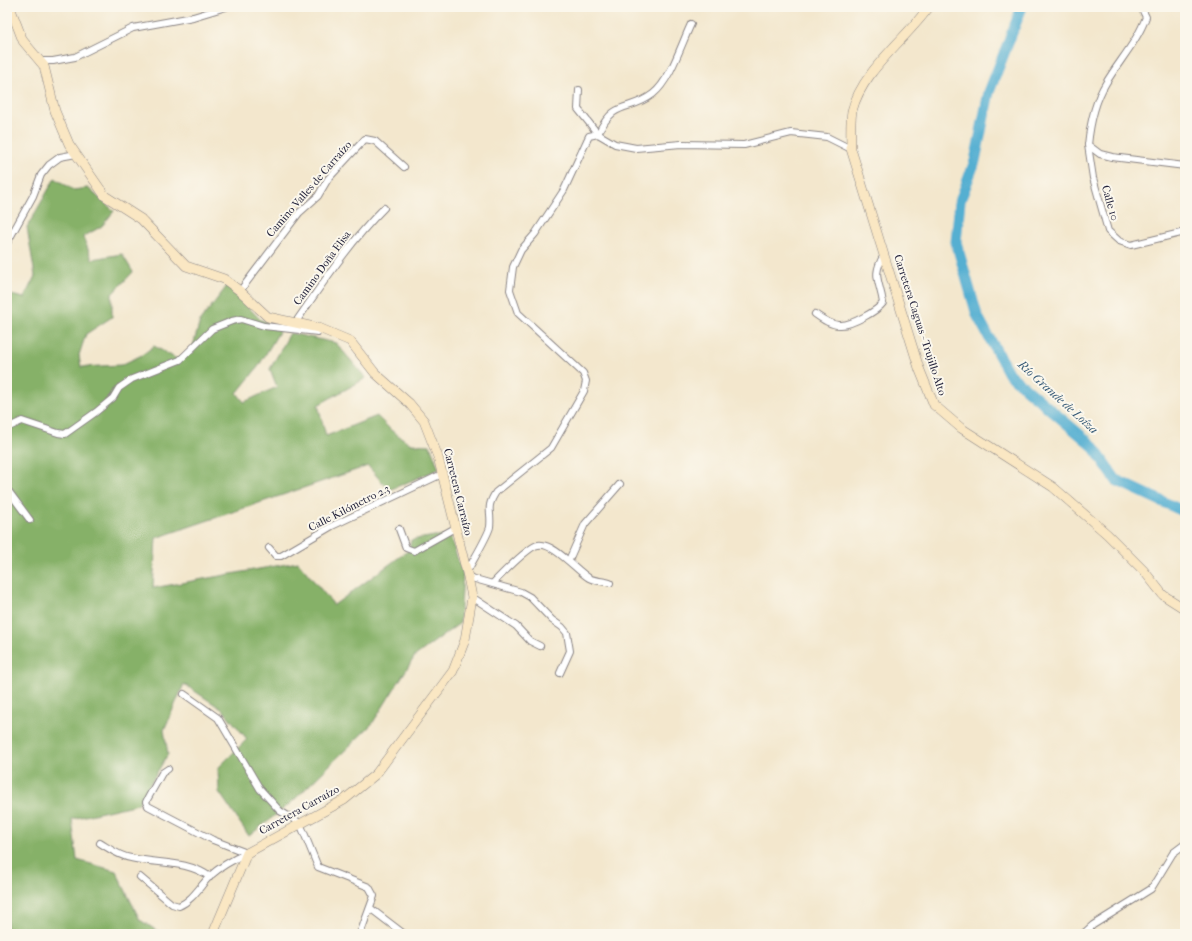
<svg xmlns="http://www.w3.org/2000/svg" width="1192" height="941" font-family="'IM FELL French Canon',serif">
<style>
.forest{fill:#86b168;stroke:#546a52}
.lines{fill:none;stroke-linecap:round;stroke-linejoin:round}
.river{stroke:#54afd1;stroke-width:11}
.street-casing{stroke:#8a8484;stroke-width:8}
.secondary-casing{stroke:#8a8484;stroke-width:10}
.street{stroke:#fff;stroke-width:6}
.secondary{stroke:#fae7c3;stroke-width:9}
.labels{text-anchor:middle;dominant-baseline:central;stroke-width:4;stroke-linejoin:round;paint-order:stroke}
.street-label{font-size:11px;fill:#22223b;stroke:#fbf7ec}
.water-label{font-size:12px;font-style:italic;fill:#365a77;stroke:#fbf7ec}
</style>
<rect width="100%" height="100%" fill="#fbf7ec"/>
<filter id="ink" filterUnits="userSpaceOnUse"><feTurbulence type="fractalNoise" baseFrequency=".025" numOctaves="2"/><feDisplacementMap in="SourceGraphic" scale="8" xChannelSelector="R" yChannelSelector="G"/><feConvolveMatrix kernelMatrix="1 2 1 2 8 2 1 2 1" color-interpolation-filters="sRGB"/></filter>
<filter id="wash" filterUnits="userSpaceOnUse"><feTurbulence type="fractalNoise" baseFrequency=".012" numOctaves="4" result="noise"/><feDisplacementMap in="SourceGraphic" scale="16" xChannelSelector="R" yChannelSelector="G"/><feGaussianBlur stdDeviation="0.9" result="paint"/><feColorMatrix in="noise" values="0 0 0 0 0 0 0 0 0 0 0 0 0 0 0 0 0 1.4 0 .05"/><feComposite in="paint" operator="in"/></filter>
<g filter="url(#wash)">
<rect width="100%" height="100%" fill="#f3e7cd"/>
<polygon class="forest" points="55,178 73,190 88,188 114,211 102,226 83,237 92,259 122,254 133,272 112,294 112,317 86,334 79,355 81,367 121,365 142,355 154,346 177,359 191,353 200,321 227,286 261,320 282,327 258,367 237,393 244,402 277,387 270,369 290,333 336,343 366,378 318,405 326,436 377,416 392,431 411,444 430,445 439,469 389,490 368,466 156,538 153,588 298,562 334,605 409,550 411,540 435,536 450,537 463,574 460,623 415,656 372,724 293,801 249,836 219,792 218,768 247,739 223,710 184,684 164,730 168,754 138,804 72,819 77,860 116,871 140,920 159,932 175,934 7,934 7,294 24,298 35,276 27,227"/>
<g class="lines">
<polyline class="river" points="1022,7 989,92 975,161 960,201 956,242 977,315 1009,374 1092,445 1116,480 1185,512"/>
</g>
</g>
<g filter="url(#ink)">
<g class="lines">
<defs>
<g id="street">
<path d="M1141 7 1146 17C1137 42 1119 61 1106 83 1095 101 1090 125 1088 145L1100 154 1112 157 1185 166"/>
<polyline points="40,61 53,61 75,57 133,28 193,17 226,7"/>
<polyline points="579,90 578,109 598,134 615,144 636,148 681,144 744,145 791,133 827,137 851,149"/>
<path d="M598 134C615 98 628 113 653 94 670 81 681 45 691 24"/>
<polyline points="1088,145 1093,178 1108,231 1119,241 1131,245 1185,232"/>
<polyline points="7,243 33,196 41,175 49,165 60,157 76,154"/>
<polyline points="240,291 299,213 318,196 328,179 365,139 375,141 404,167"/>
<path d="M815 314C822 319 832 326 841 325 852 325 877 311 883 303 880 281 871 276 884 255"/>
<path d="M295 323C323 283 349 243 384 208"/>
<polyline points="7,428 22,421 58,433 65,434 96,412 113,398 119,388 132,379 180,360 212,329 232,321 241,319 264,326 318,332"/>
<polyline points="7,489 30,520"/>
<polyline points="399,529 406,548 414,551 455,528"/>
<polyline points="269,548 276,556 281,556 332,526 442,474"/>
<polyline points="569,560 585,524 620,484"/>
<path d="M467 572C472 562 488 536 490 527 492 510 485 509 496 492L551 448 584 391 586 381 583 373 518 313 510 290 513 267 521 250 535 234 564 190 589 136 598 134"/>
<polyline points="468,577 521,592 530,597 552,620 562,627 567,633 570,651 560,673"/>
<path d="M493 583C501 575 529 546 538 545 553 542 577 571 589 578 594 581 604 581 610 583"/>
<polyline points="472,597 516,626 530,641 540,646"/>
<polyline points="184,694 218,718 260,789 280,811 300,823 318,867 369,887 374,896 360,934"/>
<polyline points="168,769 162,773 148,798 146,802 148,806 213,840 247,853"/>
<path d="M100 843C110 849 119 856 131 858 157 864 187 860 210 877"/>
<path d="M140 877 172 904 179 906C192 901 200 886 210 876 221 866 234 859 247 853"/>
<polyline points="370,908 404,934"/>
<polyline points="1083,934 1093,925 1151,889 1173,853 1185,844"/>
</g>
<g id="secondary">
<polyline points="10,7 23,41 44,66 55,111 69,144 105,196 141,219 186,266 224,279 240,291 268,317 319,328 350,341 375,373 409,403 424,421 438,457 468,577 472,597 470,610 465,640 453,671 376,774 344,800 247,853 213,934"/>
<path d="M929 7C905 40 862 71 852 111 850 123 851 137 851 149L919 368 934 405 961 428 1053 487 1107 534 1144 571 1163 595 1185 609"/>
</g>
</defs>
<use href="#street" class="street-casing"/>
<use href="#secondary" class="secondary-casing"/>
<use href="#street" class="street"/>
<use href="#secondary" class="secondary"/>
</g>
</g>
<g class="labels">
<g class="street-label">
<text transform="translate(309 189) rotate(-49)">Camino Valles de Carraízo</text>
<text transform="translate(1110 203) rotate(74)">Calle 10</text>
<text transform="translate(322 268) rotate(-54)">Camino Doña Elisa</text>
<text transform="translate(920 325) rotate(72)">Carretera Caguas - Trujillo Alto</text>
<text transform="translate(458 492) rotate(76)">Carretera Carraízo</text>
<text transform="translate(349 508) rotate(-27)">Calle Kilómetro 2.3</text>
<text transform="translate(299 810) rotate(-29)">Carretera Carraízo</text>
</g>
<g class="water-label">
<text transform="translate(1058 397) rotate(42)">Río Grande de Loíza</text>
</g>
</g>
<rect width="1192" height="941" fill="none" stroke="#fbf7ec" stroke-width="24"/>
</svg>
